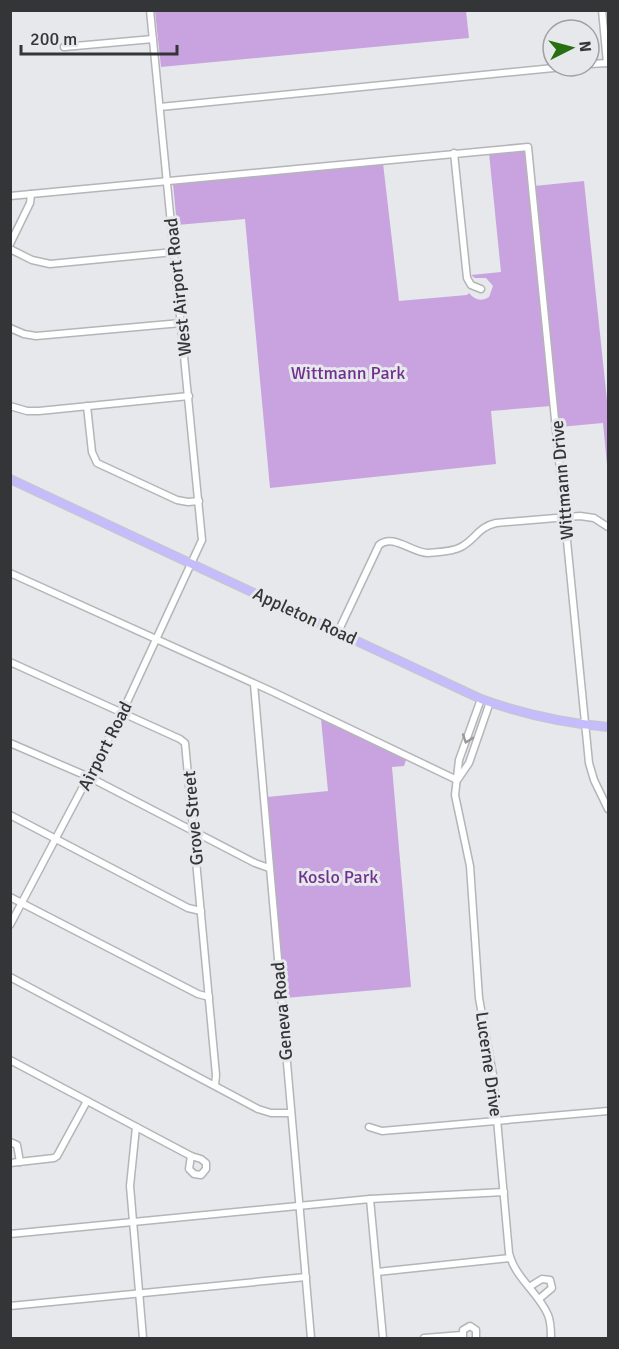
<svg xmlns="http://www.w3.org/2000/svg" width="619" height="1349" font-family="Signika,sans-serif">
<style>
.green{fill:#c9a3df}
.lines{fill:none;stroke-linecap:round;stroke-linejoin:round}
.minor-casing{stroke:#b4b5b9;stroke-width:9}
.major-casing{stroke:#c6c6c7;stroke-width:10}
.minor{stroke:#fff;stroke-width:6}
.major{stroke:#c5bdfb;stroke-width:8}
.oneway{stroke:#9a9a9a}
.labels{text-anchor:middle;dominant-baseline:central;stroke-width:6;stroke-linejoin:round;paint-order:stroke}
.street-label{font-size:18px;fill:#343536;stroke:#e6e8eb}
.park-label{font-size:18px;fill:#713090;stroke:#e6e8eb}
</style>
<rect width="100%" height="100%" fill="#e6e8eb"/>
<g class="green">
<polygon points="155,11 466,11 469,38 161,67"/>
<path d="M520 150 526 153 534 186 584 181 608 410V475L603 423 559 427 547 306 541 307 551 406 491 411 496 464 270 488 245 219 177 225 173 184 383 163 399 301 467 295 469 293C475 300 481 302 489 297L493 286 486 278H475L471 275 501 272 489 153Z"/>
<polygon points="321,719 406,760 404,766 392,767 411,987 285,998 267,797 328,791"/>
</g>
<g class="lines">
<defs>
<g id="minor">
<polyline points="602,10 607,63"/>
<polyline points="64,47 153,39"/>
<polyline points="589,64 608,63"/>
<polyline points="160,107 574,66"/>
<polyline points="454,153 467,278 471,285 481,289"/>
<polyline points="10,196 528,147 589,763 594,780 608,809"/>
<polyline points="10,244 30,203 31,194"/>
<polyline points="10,249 32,260 50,264 174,252"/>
<polyline points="10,328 24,334 36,336 181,323"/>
<polyline points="10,406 27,411 39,411 189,396"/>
<polyline points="87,406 92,452 97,463 177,500 188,502 199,501"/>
<polyline points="10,573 271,691 457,780"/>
<path d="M338 632 379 545C393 533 412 553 428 553 438 552 452 552 461 547 476 539 478 527 496 523L580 516 594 518 608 527"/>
<polyline points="10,662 180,739 185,743 216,1075 215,1085"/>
<polyline points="254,684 311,1338"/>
<path d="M481 699 459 760 455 795 470 866 479 998 493 1075 509 1253C515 1278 538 1292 548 1315 551 1322 551 1331 551 1338"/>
<polyline points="10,743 89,777 255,863 269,868"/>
<polyline points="458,779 469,763 490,702"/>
<polyline points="10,815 188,908 201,911"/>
<polyline points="10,897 198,994 209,997"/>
<polyline points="10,925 122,713 202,540 150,10"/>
<polyline points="10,977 258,1109 271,1113 291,1113"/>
<polyline points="10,1060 191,1156"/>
<polyline points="136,1127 130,1186 143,1338"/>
<polyline points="369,1127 382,1131 608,1111"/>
<polyline points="10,1142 17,1145 20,1162"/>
<polygon points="191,1156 201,1159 206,1163 206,1169 201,1175 194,1174 189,1169"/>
<polyline points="10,1163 54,1158 57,1156 87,1101"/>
<polyline points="370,1199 383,1338"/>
<polyline points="10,1234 370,1199 504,1192"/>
<polyline points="377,1272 510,1258"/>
<polyline points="529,1287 542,1279 550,1280 552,1288 539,1299"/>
<polyline points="10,1306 306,1277"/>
<polyline points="424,1338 462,1335"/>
<polyline points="463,1338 463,1330 470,1326 476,1330 476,1338"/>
</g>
<path id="major" d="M10 479 481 699C522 714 564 723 608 727"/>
</defs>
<use href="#minor" class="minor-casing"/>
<use href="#major" class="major-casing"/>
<use href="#minor" class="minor"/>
<use href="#major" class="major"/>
</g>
<defs><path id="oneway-chevron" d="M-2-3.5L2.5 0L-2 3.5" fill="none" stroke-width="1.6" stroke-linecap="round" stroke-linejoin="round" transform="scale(1.5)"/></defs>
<use class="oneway" href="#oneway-chevron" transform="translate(467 739) rotate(109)"/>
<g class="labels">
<g class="street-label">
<text transform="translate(178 287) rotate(-96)">West Airport Road</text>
<text transform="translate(562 480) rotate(-95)">Wittmann Drive</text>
<text transform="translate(305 616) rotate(25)">Appleton Road</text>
<text transform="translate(105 746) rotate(-63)">Airport Road</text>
<text transform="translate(193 818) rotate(-95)">Grove Street</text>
<text transform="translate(282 1011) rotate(-95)">Geneva Road</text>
<text transform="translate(489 1064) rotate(82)">Lucerne Drive</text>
</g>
<g class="park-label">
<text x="348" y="373">Wittmann Park</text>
<text x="338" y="877">Koslo Park</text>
</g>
</g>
<rect width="619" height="1349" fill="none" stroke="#343536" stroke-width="24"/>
<g transform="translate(571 48) rotate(84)"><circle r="28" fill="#e6e8eb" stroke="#9fa0a3" stroke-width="1.5"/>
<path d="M0-4.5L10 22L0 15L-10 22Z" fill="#276f10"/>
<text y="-9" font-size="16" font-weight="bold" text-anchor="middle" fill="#343536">N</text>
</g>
<path d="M21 45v9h156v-9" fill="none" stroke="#343536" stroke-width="3"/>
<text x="30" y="45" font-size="18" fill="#343536" stroke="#e6e8eb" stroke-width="4.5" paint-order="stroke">200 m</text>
</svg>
